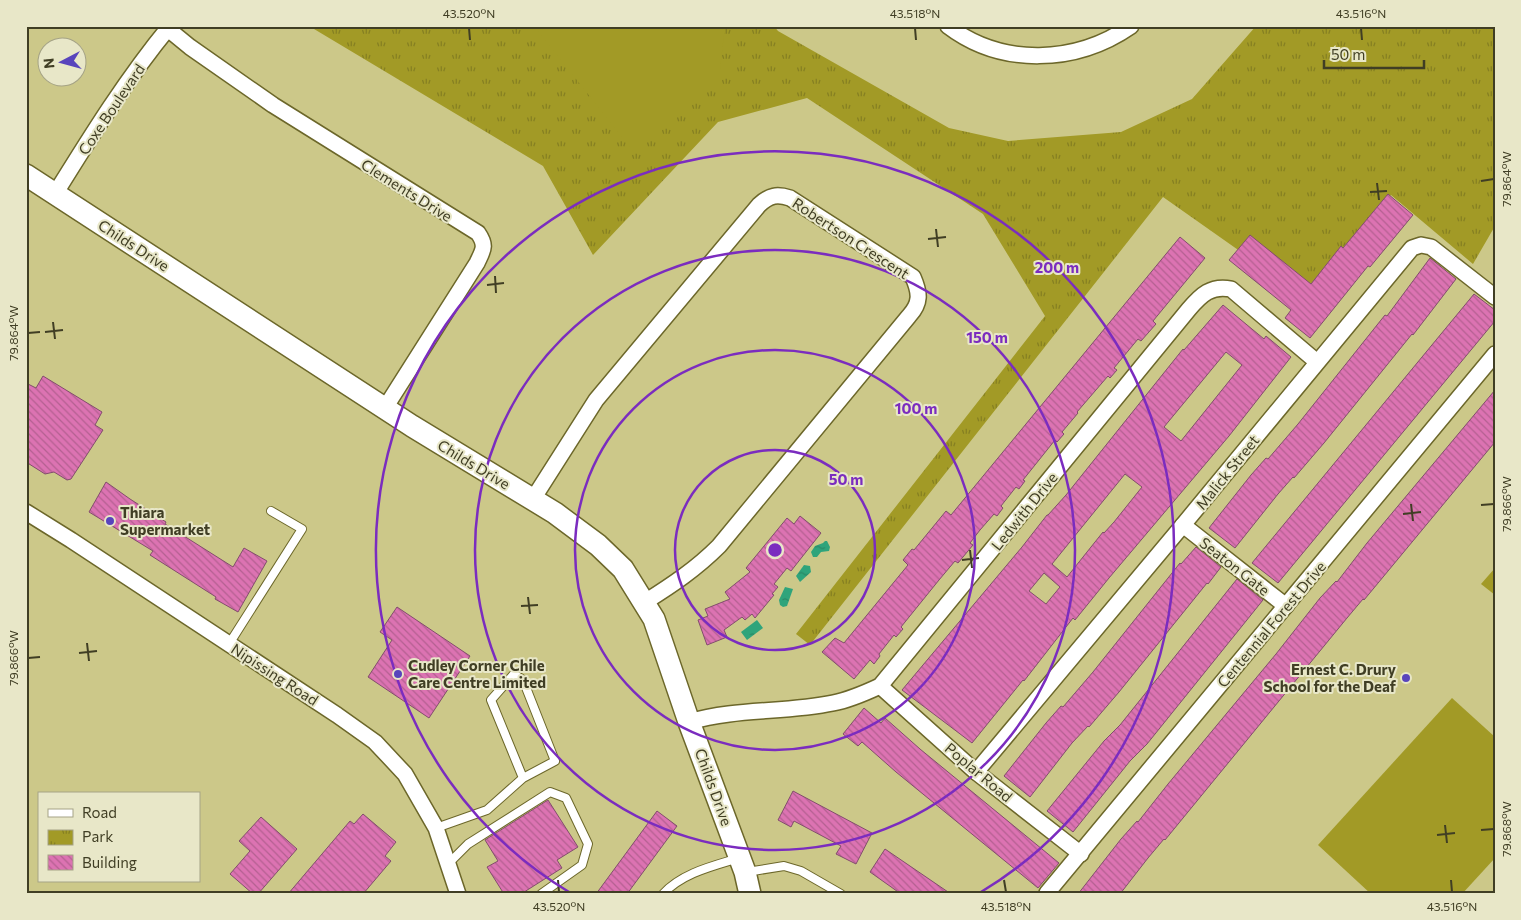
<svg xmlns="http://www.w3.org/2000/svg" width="1521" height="920" font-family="Commissioner,sans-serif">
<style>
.park{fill:url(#park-tufts)}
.pitch{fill:#a29a26}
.water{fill:url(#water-ripples)}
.building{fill:url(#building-back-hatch);stroke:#824e6c;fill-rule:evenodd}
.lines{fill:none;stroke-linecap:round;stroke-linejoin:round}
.lane-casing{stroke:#6c672a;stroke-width:10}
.street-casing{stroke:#6c672a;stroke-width:18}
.secondary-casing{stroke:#6c672a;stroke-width:24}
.lane{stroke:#fff;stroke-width:8}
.street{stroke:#fff;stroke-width:15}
.secondary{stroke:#fff;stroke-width:21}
.ticks{fill:none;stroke:#403e24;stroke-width:2}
.ring{fill:none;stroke:#7b2cbf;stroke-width:2.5}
.poi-dot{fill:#5844bc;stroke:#e8e7c8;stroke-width:2}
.labels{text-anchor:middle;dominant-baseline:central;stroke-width:4;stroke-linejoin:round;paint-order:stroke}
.street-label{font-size:15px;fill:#403e24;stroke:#e8e7c8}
.poi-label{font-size:15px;font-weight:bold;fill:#403e24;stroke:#e8e7c8;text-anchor:start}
.centre{fill:#7b2cbf;stroke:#e8e7c8;stroke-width:2.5}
.ring-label{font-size:15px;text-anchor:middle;font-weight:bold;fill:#7b2cbf;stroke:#e8e7c8;stroke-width:4;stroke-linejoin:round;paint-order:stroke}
.neatline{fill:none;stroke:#403e24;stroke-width:2}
.ticks-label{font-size:12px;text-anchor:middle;fill:#403e24}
</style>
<defs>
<pattern id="park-tufts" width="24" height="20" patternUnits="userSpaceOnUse" patternTransform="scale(1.25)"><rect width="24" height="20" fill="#a29a26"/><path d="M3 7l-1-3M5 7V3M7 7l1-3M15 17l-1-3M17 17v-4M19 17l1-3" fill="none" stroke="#857f21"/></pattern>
<pattern id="water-ripples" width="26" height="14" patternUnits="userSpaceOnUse" patternTransform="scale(1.25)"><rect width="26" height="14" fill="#2fa47b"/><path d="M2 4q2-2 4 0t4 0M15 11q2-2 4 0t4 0" fill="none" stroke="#298765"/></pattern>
<pattern id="building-back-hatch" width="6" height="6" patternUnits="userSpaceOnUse" patternTransform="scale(1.25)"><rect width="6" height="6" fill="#dc73b2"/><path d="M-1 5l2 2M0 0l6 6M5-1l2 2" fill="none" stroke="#b46091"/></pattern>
</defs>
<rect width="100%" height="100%" fill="#ccc889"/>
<polygon class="park" points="309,26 774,26 778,31 949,128 1008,141 1121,132 1192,99 1256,26 1495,26 1495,226 1473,264 1391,195 1329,263 1317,283 1303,285 1278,278 1163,197 810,645 796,634 1045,316 983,214 807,98 718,122 593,255 543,166"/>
<g class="pitch">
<polygon points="544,26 725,26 720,69 633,151 538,31"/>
<polygon points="1495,568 1495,595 1481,584"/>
<polygon points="1452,698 1495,737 1495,858 1462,894 1371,894 1318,845"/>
</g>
<g class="water">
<polygon points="825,541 827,541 830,547 829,551 821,552 817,557 813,557 811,552 815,546 823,543"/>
<polygon points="804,565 810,566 811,572 800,582 796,576"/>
<polygon points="785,587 793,589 787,606 783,607 780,605 779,600"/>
<polygon points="757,620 763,628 747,640 741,632"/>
</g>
<g class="building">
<polygon points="1388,194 1413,215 1370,267 1368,266 1310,338 1285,318 1291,310 1229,260 1250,235 1311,284 1341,246 1343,248"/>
<polygon points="1180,237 1205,258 1153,321 1156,324 1141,341 1138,339 1114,368 1117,370 1110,378 1108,376 1077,412 1078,413 1062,432 1064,434 1057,442 1055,440 1023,480 1025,481 1019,489 1016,487 1001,506 1003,508 997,516 994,514 980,530 970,543 973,545 958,563 955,561 939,580 901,627 903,629 896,637 894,635 879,654 880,656 874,664 870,660 854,679 822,652 835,638 844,643 908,565 903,560 912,549 914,550 946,511 951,515"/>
<polygon points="1430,258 1456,279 1413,335 1412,334 1324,443 1294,478 1293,477 1278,494 1235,548 1209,528 1251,475 1266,458 1268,459 1298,424 1385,315 1387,316"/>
<polygon points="1474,294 1495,310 1495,321 1278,583 1252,563"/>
<path d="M1223 305 1264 339 1266 336 1291 357 1229 436 1109 578 1075 620 1073 618 1024 681 1023 680 972 743 902 690 1022 547 1047 515H1048L1066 495 1183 349 1184 350ZM1226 352 1242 365 1181 441 1164 427ZM1125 474 1142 487 1114 522 1104 533 1103 532 1067 577 1052 564ZM1044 573 1060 587 1046 604 1029 591Z"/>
<polygon points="43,376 102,412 95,425 103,430 71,479 67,480 54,472 45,474 26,462 26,383 36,388"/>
<polygon points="1495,390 1495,442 1364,600 1363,599 1347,618 1165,840 1164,839 1148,858 1120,894 1078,894 1121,839 1137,821 1138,822 1168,784 1276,654 1320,598 1336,581 1337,582 1367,543"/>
<polygon points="106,482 130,499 166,522 165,524 233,567 244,548 267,561 238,612 215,599 216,597 150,555 153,551 89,512"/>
<polygon points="800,516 821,533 791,571 787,568 774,584 778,587 772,594 774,595 755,618 752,614 745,620 742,617 724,630 727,637 707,645 698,620 708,616 705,609 730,599 725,592 750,572 746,568 787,518 794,524"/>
<polygon points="1196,547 1221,567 1208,584 1207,583 1119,692 1089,727 1088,726 1072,743 1030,797 1004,776 1046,723 1061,706 1063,707 1093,672 1180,563 1181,564"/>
<polygon points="1237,579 1263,600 1147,744 1130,761 1073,832 1047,811 1104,741 1120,725"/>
<polygon points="397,607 470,656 429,718 368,677 392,640 380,632"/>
<polygon points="864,708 881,723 885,718 920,749 1059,863 1038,888 896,772 862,742 858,746 843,734"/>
<polygon points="793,791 872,833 856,864 836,854 841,846 794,821 791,827 778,820"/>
<polygon points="548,800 578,847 557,860 562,868 521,894 504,894 487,867 498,861 485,840"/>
<polygon points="657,811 677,826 627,894 596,894"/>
<polygon points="363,814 396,842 385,856 391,861 363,894 288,894 350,821 354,824"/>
<polygon points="261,817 297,849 258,894 253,894 230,874 250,851 239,841"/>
<polygon points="885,849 951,894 901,894 870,872"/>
</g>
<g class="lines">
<defs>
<g id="lane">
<polyline points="229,644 302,529 271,511"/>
<polyline points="436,828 487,810 523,778 555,761 523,680 514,674 491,700 523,778"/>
<polyline points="448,864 468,844 550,792 566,798 588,844 582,865 541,894"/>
<polyline points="747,872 784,866 801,871 841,894"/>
<path d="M663 894C682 873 713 866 739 858"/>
</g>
<g id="street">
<path d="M948 26C1002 67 1076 64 1131 26"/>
<path d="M168 29 190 47 273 105 478 233C487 246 483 250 477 263L385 408"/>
<path d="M55 194C91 136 127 78 170 26"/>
<path d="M533 499 596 400 759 205C770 195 777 194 790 198L913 277C920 293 921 303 909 316L719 546C696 569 672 585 645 602"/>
<polyline points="26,512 71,540 337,715 375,742 405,774 436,828 458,894"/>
<polyline points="1183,525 1286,606"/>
<polyline points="880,686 976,772 1081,854"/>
<path d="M689 722C736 708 785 713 833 703 849 700 865 693 880 686L1189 309C1201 295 1211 285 1231 289L1317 362"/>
<polyline points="976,772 1183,525 1412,248 1421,245 1431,247 1495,297"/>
<polyline points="1047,893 1495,354"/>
</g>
<polyline id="secondary" points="26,175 412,426 555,513 598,545 623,569 654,619 689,722 745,872 750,894"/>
</defs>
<use href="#lane" class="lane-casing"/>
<use href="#street" class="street-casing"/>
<use href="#secondary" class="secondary-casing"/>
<use href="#lane" class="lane"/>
<use href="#street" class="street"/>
<use href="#secondary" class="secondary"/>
</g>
<path class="ticks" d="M469 28 470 40M915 28 916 40M1361 28 1362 40M1481 181 1494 179M1377 183 1379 200M1370 192 1387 191M936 229 938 247M928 239 946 237M495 276 496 293M487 285 504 283M53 322 55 339M45 332 63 330M28 333 40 332M1411 504 1413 521M1481 505 1494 504M1403 514 1421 512M970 550 972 568M962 560 979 558M528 597 530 614M521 606 538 605M87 643 89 661M79 653 97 651M28 658 40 657M1445 825 1447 843M1481 830 1494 829M1437 835 1455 833M558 880 559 892M1004 880 1006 892M1451 880 1452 892"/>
<g class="ring">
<circle cx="775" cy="550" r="100"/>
<circle cx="775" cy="550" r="200"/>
<circle cx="775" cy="550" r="300"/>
<path d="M569 892A399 399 0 1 1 981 892"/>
</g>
<g class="poi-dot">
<circle cx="110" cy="521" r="5"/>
<circle cx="398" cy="674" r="5"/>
<circle cx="1406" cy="678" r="5"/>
</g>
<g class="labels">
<g class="street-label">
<text transform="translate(111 109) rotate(-56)">Coxe Boulevard</text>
<text transform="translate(407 190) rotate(32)">Clements Drive</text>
<text transform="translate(851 238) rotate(33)">Robertson Crescent</text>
<text transform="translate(134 245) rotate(33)">Childs Drive</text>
<text transform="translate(474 464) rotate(31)">Childs Drive</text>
<text transform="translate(1227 472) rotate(-51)">Malick Street</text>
<text transform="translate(1024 511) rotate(-51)">Ledwith Drive</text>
<text transform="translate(1235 566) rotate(38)">Seaton Gate</text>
<text transform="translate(1271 624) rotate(-50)">Centennial Forest Drive</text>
<text transform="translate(275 674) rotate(33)">Nipissing Road</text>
<text transform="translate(979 772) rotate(40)">Poplar Road</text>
<text transform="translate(714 787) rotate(70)">Childs Drive</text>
</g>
<g class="poi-label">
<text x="120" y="512">Thiara<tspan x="120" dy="17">Supermarket</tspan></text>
<text x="408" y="665">Cudley Corner Chile<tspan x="408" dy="17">Care Centre Limited</tspan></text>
<text x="1396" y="669" text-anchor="end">Ernest C. Drury<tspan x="1396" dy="17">School for the Deaf</tspan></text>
</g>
</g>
<circle cx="775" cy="550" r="8" class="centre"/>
<g class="ring-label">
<text x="1057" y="273">200 m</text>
<text x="987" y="343">150 m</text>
<text x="916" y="414">100 m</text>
<text x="846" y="485">50 m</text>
</g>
<rect width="1521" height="920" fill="none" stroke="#e8e7c8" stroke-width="55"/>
<rect x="38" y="792" width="162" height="90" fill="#e8e7c8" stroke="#a5a386"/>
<rect x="48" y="809" width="25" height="8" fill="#ffffff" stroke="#a5a386"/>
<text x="82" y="818" font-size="15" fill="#403e24">Road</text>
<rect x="48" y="830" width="25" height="15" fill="url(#park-tufts)" stroke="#a5a386"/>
<text x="82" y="842" font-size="15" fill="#403e24">Park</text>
<rect x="48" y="855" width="25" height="15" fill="url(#building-back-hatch)" stroke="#a5a386"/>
<text x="82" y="868" font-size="15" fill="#403e24">Building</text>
<g transform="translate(62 62) rotate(264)"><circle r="24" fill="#e8e7c8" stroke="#a5a386"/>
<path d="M0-4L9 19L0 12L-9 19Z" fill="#5844bc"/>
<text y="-8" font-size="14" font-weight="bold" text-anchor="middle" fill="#403e24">N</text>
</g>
<path d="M1324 60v8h100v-8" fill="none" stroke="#403e24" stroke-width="2.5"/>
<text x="1331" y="60" font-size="15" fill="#403e24" stroke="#e8e7c8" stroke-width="4" paint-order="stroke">50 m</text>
<rect x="28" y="28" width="1466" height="864" class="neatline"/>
<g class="ticks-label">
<text x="469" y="18">43.520°N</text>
<text x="915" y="18">43.518°N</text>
<text x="1361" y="18">43.516°N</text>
<text transform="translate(1507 179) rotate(-90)" y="4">79.864°W</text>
<text transform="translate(14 333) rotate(-90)" y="4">79.864°W</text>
<text transform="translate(1507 504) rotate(-90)" y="4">79.866°W</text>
<text transform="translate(14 658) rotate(-90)" y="4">79.866°W</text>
<text transform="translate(1507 829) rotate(-90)" y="4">79.868°W</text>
<text x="559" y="911">43.520°N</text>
<text x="1006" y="911">43.518°N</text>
<text x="1452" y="911">43.516°N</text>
</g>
</svg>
